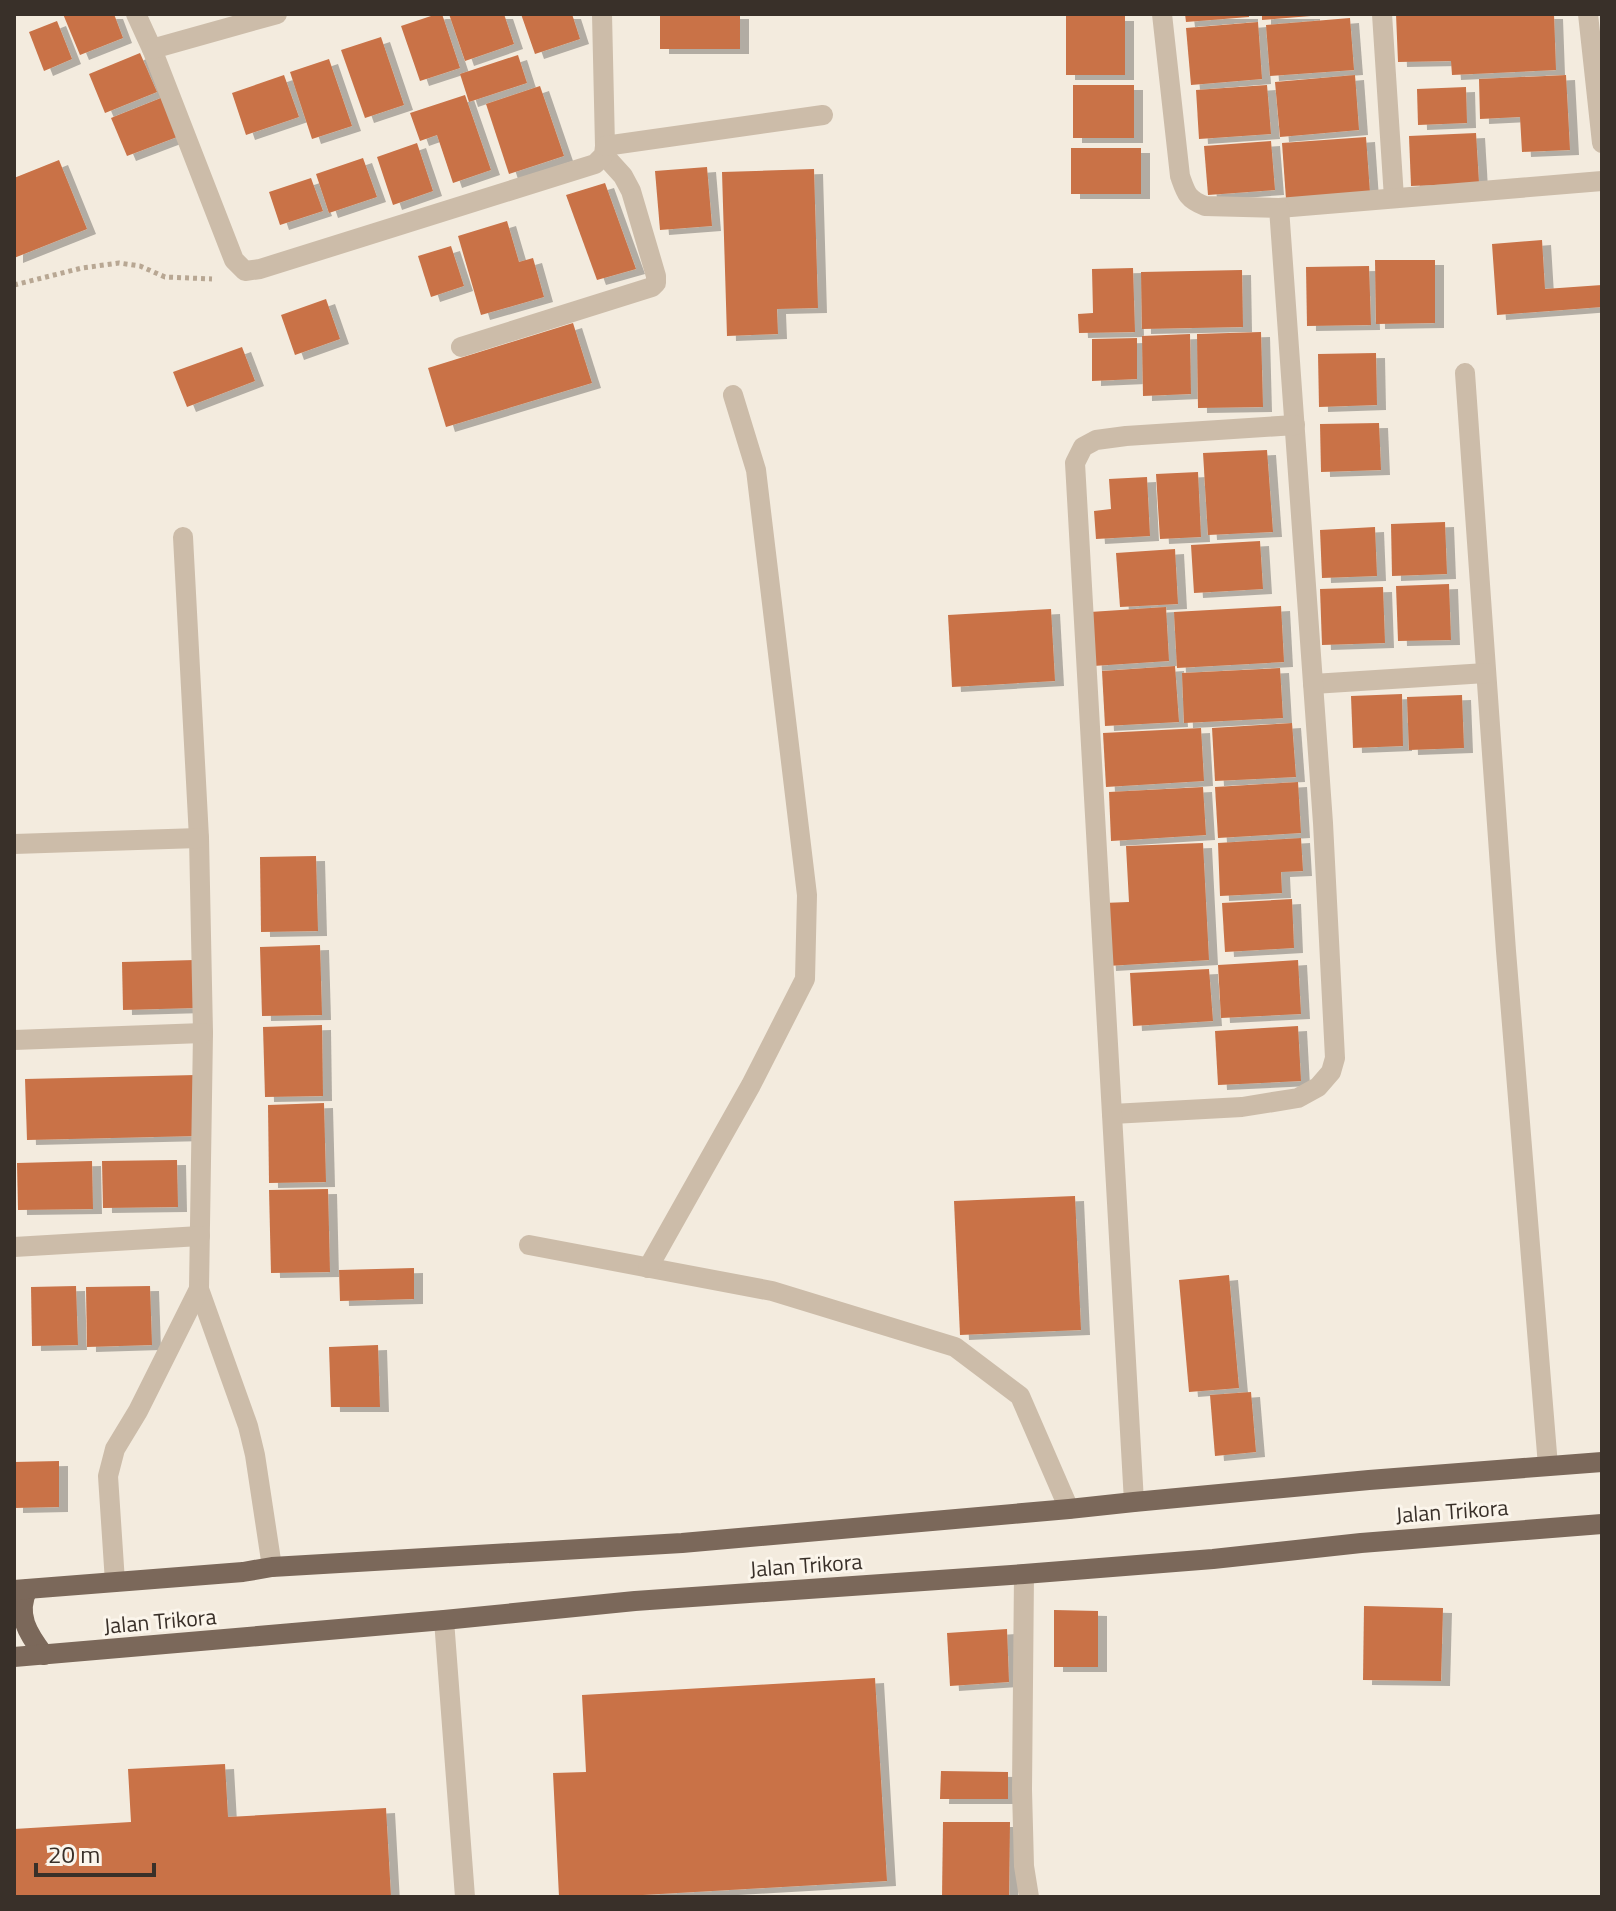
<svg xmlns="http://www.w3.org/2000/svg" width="1616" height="1911" font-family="'Titillium Web',sans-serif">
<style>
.building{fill:#c97247;filter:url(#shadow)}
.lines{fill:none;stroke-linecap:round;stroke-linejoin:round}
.path{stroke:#b8a793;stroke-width:5;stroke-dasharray:4 4;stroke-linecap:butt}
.service{stroke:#ccbca9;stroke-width:20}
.minor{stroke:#ccbca9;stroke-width:20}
.primary{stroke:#7b685a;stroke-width:20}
.labels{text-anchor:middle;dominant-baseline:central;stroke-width:6;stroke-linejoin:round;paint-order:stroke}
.street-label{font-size:22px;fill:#393029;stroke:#fbf5eb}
</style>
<defs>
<filter id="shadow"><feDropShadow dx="9" dy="5" stdDeviation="0" flood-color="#0004"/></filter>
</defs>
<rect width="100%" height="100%" fill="#f3ebde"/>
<g class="building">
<polygon points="63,14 114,14 123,38 80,55"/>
<polygon points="437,14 442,14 460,68 420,81 401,26"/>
<polygon points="449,14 504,14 514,44 465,61"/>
<polygon points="521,14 572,14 580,39 535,54"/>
<rect x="660" y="14" width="80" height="35"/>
<polygon points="1185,14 1249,14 1249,17 1186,22"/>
<polygon points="1262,14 1311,14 1311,16 1262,20"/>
<polygon points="1396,14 1554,14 1556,70 1452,75 1451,61 1398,62"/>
<rect x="1066" y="16" width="59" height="59"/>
<polygon points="1350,18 1354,70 1270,76 1266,25"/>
<polygon points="57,21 72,59 44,71 29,32"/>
<polygon points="1258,22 1262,79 1191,85 1186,28"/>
<polygon points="381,37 404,105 365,118 341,50"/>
<polygon points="140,53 157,92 105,113 89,74"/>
<polygon points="518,55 527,83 469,102 460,74"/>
<polygon points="329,59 352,126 312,139 290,72"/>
<polygon points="284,75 299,117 246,135 232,93"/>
<polygon points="1355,75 1359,130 1280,137 1275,82"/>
<polygon points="1566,75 1570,150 1522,152 1520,117 1480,119 1479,79"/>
<rect x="1073" y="85" width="61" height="53"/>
<polygon points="1267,85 1271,134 1199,139 1196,90"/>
<polygon points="540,86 564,156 509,174 486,104"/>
<polygon points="1466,87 1467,123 1418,125 1417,89"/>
<polygon points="465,95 491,170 453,183 437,135 420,141 410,113"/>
<polygon points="161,98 177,137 127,156 111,118"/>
<polygon points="1476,133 1479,183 1411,186 1409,136"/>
<polygon points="1366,137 1370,193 1286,199 1282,143"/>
<polygon points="1271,141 1275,190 1208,195 1204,146"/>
<polygon points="417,143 433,191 393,205 377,157"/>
<rect x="1071" y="148" width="70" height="46"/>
<polygon points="363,158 377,197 329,213 316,174"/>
<polygon points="59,160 87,229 14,258 14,178"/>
<polygon points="707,167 712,226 660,230 655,171"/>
<polygon points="814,169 818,308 777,309 778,334 727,336 722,172"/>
<polygon points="311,178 323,211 280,225 269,192"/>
<polygon points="605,183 636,269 597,280 566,195"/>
<polygon points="507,221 519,262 533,258 544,297 481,315 458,236"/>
<polygon points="1542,240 1545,289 1602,285 1602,307 1497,315 1492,244"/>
<polygon points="451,246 464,286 431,297 418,256"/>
<polygon points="1375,260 1435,260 1435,323 1376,324"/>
<polygon points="1369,266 1371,325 1307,326 1306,267"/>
<polygon points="1133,268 1135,332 1079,333 1078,314 1093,313 1092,269"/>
<polygon points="1242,270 1243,327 1142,329 1141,272"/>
<polygon points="326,299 340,339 295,355 281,315"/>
<polygon points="573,323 592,383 446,427 428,368"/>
<polygon points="1261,332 1263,407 1198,408 1197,334"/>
<polygon points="1190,334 1191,394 1143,396 1142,336"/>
<polygon points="1137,338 1137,379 1092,381 1092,339"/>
<polygon points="242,347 255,381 187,407 173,372"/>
<polygon points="1376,353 1377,405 1319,407 1318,354"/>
<polygon points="1379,423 1381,470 1321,472 1320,424"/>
<polygon points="1267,450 1273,532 1208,535 1203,453"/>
<polygon points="1198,472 1201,537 1160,539 1156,474"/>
<polygon points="1147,477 1150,536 1096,539 1094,511 1111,509 1109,479"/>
<polygon points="1445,522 1447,574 1392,576 1391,524"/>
<polygon points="1375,527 1377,576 1322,578 1320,530"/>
<polygon points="1260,541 1263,589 1194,593 1191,545"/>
<polygon points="1175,549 1178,604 1120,607 1116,553"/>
<polygon points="1449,584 1451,640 1398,641 1396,586"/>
<polygon points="1383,587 1385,643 1322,645 1320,589"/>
<polygon points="1281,606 1284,662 1177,668 1174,612"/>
<polygon points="1166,607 1169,661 1093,666 1090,612"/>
<polygon points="1051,609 1055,681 952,687 948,615"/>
<polygon points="1175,666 1179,722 1105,726 1102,671"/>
<polygon points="1280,668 1283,718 1184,723 1182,673"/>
<polygon points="1402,694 1403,746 1353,748 1351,696"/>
<polygon points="1462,695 1464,748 1409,750 1407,697"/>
<polygon points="1292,723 1296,777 1215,781 1212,728"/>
<polygon points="1201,728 1204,781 1106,787 1103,733"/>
<polygon points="1298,782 1301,833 1218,838 1215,787"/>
<polygon points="1203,787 1206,835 1111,841 1109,792"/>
<polygon points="1301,838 1303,871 1281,872 1282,893 1220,896 1218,843"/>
<polygon points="1203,843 1209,960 1107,966 1103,903 1129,902 1126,846"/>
<polygon points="316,856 318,931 261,932 260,857"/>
<polygon points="1292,899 1294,948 1225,952 1222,903"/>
<polygon points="320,945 322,1015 262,1016 260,947"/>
<polygon points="195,960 196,1008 123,1010 122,962"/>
<polygon points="1298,960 1301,1014 1221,1018 1218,965"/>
<polygon points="1209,969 1213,1021 1133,1026 1130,973"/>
<polygon points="322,1025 323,1096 265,1097 263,1027"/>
<polygon points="1298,1026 1301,1081 1218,1085 1215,1031"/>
<polygon points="196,1075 197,1136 27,1140 25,1079"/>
<polygon points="324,1103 326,1182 269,1183 268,1105"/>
<polygon points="177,1160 178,1207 103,1208 102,1161"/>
<polygon points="92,1161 93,1209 18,1210 17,1163"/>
<polygon points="328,1189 330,1272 271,1273 269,1190"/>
<polygon points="1075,1196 1081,1330 960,1335 954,1201"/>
<polygon points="414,1268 414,1299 340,1301 339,1270"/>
<polygon points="1229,1275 1239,1388 1189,1392 1179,1280"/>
<polygon points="76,1286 78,1345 32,1346 31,1287"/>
<polygon points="150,1286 152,1345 87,1347 86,1287"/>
<polygon points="378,1345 380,1407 331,1407 329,1347"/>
<polygon points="1251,1392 1256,1452 1215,1456 1210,1395"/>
<polygon points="59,1461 59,1507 14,1508 14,1462"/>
<polygon points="1364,1606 1443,1608 1441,1681 1363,1680"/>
<polygon points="1054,1610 1098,1611 1098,1667 1054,1667"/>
<polygon points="1007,1629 1009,1682 950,1686 947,1633"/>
<polygon points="875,1678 887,1881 608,1897 559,1897 553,1773 586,1772 582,1695"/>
<polygon points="225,1764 228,1817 386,1808 391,1897 14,1897 14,1829 131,1822 128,1769"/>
<polygon points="941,1771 1008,1772 1008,1799 940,1799"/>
<polygon points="943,1822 1010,1822 1009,1897 942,1897"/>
</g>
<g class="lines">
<polyline class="path" points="14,285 82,268 119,263 140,266 165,277 212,279"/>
<g class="service">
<polyline points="461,347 652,287 656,283 656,276 631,191 623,176 604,155"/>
<polyline points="529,1245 772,1291 955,1347 1020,1396 1069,1509"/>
<polyline points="648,1268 751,1085 805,979 807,895 756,470 733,395"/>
<polyline points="1024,1574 1022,1790 1024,1866 1029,1897"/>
</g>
<g class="minor">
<polyline points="136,14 152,49 234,260 245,271 260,269 595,164 604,155 605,146 602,14"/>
<polyline points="1382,14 1394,198"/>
<polyline points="1588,14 1602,143"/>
<polyline points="152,49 277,14"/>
<polyline points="605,146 823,115"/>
<polyline points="1279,208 1602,181"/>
<polyline points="1465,373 1506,951 1548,1466"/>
<polyline points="183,537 199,838 203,1033 199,1289 248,1426 255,1455 272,1567"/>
<polyline points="1313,684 1486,673"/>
<polyline points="14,844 199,838"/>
<polyline points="14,1040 203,1033"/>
<path d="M1112 1114 1242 1107 1298 1098 1318 1087 1331 1072 1335 1058 1323 823 1279 208 1205 206C1187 199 1186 193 1180 176L1162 14"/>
<polyline points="14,1247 200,1236"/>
<polyline points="1134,1502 1075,463 1083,447 1096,440 1126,436 1295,425"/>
<polyline points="115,1582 108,1476 115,1449 138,1411 199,1289"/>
<polyline points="444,1620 465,1897"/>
</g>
<g class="primary">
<path d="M28 1589C15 1614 28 1634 44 1655"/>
<polyline points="14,1590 243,1572 272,1567 682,1543 1069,1509 1134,1502 1369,1480 1602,1462"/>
<polyline points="14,1657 444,1620 635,1601 1024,1574 1213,1559 1361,1543 1602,1524"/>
</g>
</g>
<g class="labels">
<g class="street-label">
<text transform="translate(1452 1511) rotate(-4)">Jalan Trikora</text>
<text transform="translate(806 1565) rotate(-4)">Jalan Trikora</text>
<text transform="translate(160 1621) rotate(-5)">Jalan Trikora</text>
</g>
</g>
<rect width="1616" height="1911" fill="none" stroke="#393029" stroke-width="32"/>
<path d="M36 1863v12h118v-12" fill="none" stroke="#393029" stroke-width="4"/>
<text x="48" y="1863" font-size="24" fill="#393029" stroke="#fbf5eb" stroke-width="6" paint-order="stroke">20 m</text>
</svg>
